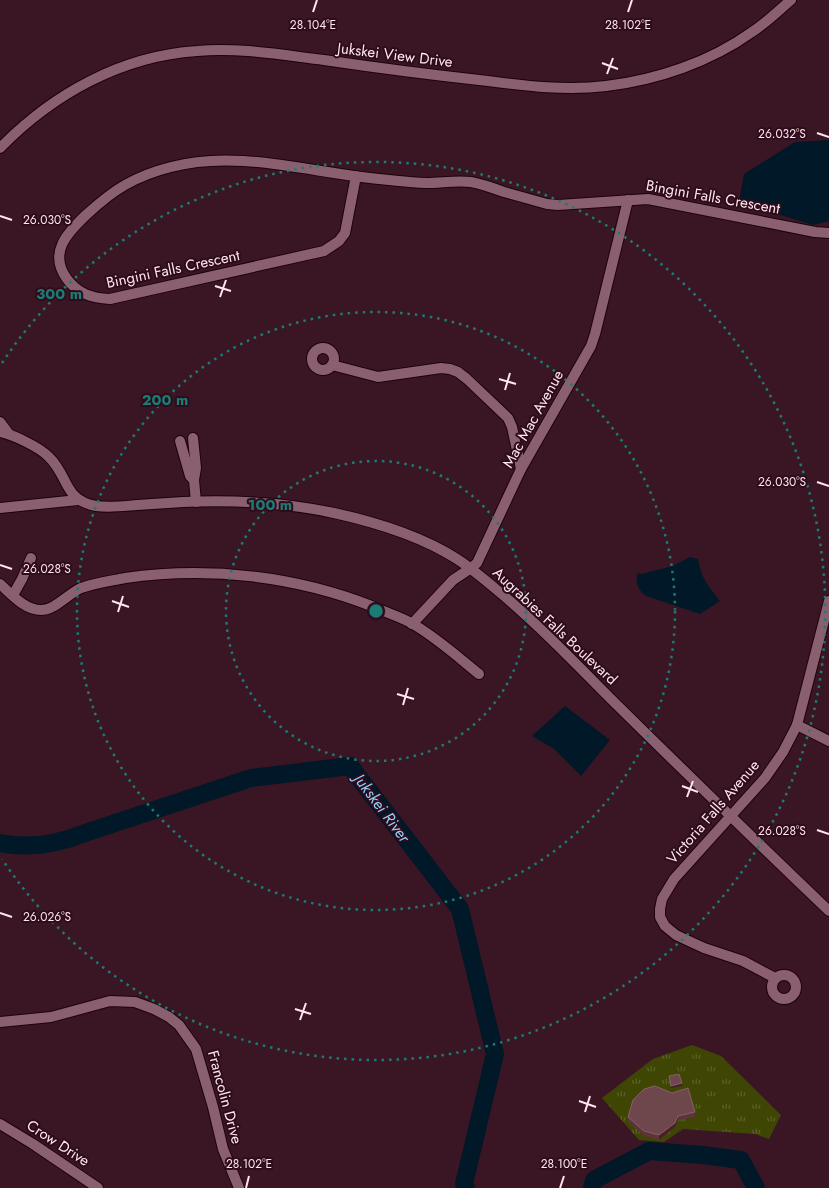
<svg xmlns="http://www.w3.org/2000/svg" width="829" height="1188" font-family="Jost,sans-serif">
<style>
.park{fill:url(#park-tufts)}
.water{fill:#001827}
.lines{fill:none;stroke-linecap:round;stroke-linejoin:round}
.river{stroke:#001827;stroke-width:18}
.minor-casing{stroke:#1f010e;stroke-width:12}
.minor{stroke:#8a5f6f;stroke-width:10}
.wall{fill:#5c3439}
.shaded-wall{fill:#472029}
.building{fill:#6e474c;stroke:#846065}
.ticks{fill:none;stroke:#ffe5ed;stroke-width:2}
.ring{fill:none;stroke:#1b7c74;stroke-width:2.5;stroke-dasharray:2.5 5}
.labels{text-anchor:middle;dominant-baseline:central;stroke-width:4;stroke-linejoin:round;paint-order:stroke}
.street-label{font-size:15px;fill:#ffe5ed;stroke:#2f0c1c}
.water-label{font-size:16px;font-style:italic;fill:#8ed2fb;stroke:#2f0c1c}
.ticks-label{font-size:12px;text-anchor:middle;fill:#ffe5ed;stroke:#2f0c1c;stroke-width:4;stroke-linejoin:round;paint-order:stroke}
.centre{fill:#1b7c74;stroke:#2f0c1c;stroke-width:2.5}
.ring-label{font-size:15px;text-anchor:middle;font-weight:bold;fill:#1b7c74;stroke:#2f0c1c;stroke-width:4;stroke-linejoin:round;paint-order:stroke}
</style>
<defs>
<pattern id="park-tufts" width="24" height="20" patternUnits="userSpaceOnUse" patternTransform="scale(1.25)"><rect width="24" height="20" fill="#3f4604"/><path d="M3 7l-1-3M5 7V3M7 7l1-3M15 17l-1-3M17 17v-4M19 17l1-3" fill="none" stroke="#5c6129"/></pattern>
</defs>
<rect width="100%" height="100%" fill="#3a1625"/>
<polygon class="park" points="692,1045 721,1056 781,1115 769,1139 755,1134 683,1129 664,1142 639,1140 602,1098 653,1059"/>
<g class="water">
<polygon points="829,140 829,221 813,225 739,202 744,174 795,142"/>
<path d="M690 557 698 559C701 579 709 586 720 601L700 614 646 596C639 591 634 582 638 573L641 574 673 566Z"/>
<polygon points="565,706 610,740 581,776 554,749 532,736"/>
</g>
<g class="lines">
<g class="river">
<path d="M0 843C29 849 58 844 85 833L251 778 350 766 460 909 495 1054 464 1184 466 1188"/>
<polyline points="592,1188 594,1180 649,1151 703,1155 741,1160 756,1188"/>
</g>
<defs>
<g id="minor">
<path d="M0 148C53 94 121 56 197 51 239 47 282 55 324 60 378 68 433 75 488 81 527 86 567 91 606 86 657 80 710 62 752 32 766 23 778 11 791 0"/>
<path d="M356 176 345 233 339 241 324 251 110 299C92 298 78 294 67 279 48 253 67 233 86 215 98 204 111 193 125 185 139 177 155 171 171 167 230 151 295 168 354 176 378 179 402 182 426 183 441 183 456 180 471 182 482 184 493 188 504 192 518 196 533 200 547 204L558 205 648 199 815 232 829 233"/>
<circle cx="323" cy="359" r="11"/>
<polyline points="332,365 378,377 441,368 450,369 458,372 467,379 508,418 512,427 521,469"/>
<polyline points="0,422 9,434"/>
<path d="M0 432C14 435 39 447 49 457 69 476 63 500 96 506 110 508 124 506 137 505 152 504 167 503 183 502 233 500 284 502 334 513 375 522 421 536 457 559 471 568 484 579 497 590 539 625 576 664 614 702 685 772 757 842 829 911"/>
<polyline points="193,438 196,468 194,480 196,502"/>
<polyline points="180,441 190,476 194,480"/>
<polyline points="0,508 78,500"/>
<path d="M0 584C11 594 25 610 41 610 55 610 68 594 81 588 95 583 110 581 125 578 209 566 296 576 374 607 387 613 401 617 413 624 437 638 458 657 479 674"/>
<polyline points="13,595 22,579 31,558"/>
<polyline points="412,624 453,580 471,568 477,563 521,469 591,346 595,334 628,200"/>
<polyline points="797,725 829,741"/>
<circle cx="784" cy="987" r="12"/>
<polyline points="775,978 743,961 704,948 676,935 665,926 660,917 660,909 662,899 674,879 765,778 783,752 797,725 829,601"/>
<polyline points="0,1022 51,1017 110,1001 135,1002 154,1009 169,1017 179,1025 196,1049 213,1107 223,1149 239,1188"/>
<polyline points="0,1124 33,1144 98,1188"/>
</g>
</defs>
<use href="#minor" class="minor-casing"/>
<use href="#minor" class="minor"/>
</g>
<polygon class="wall" points="672,1093 695,1112 695,1117 678,1120 675,1127 659,1140 644,1136 628,1121 628,1117"/>
<g class="shaded-wall">
<polygon points="682,1083 682,1086 671,1088 671,1086"/>
<polygon points="678,1116 678,1120 675,1127 659,1140 659,1135"/>
</g>
<g class="building">
<polygon points="679,1074 682,1083 671,1086 669,1076"/>
<polygon points="655,1086 672,1093 688,1088 695,1112 678,1116 675,1123 659,1135 644,1131 628,1117 633,1100 644,1089"/>
</g>
<path class="ticks" d="M313 12 317 0M628 12 632 0M602 63 618 69M607 74 613 58M817 133 829 137M0 216 12 220M215 286 231 291M220 297 226 280M499 379 516 384M505 390 510 373M817 482 829 486M0 565 12 569M112 601 129 607M118 612 123 596M397 694 414 699M403 705 408 688M682 786 698 792M687 797 693 781M817 830 829 834M0 913 12 917M295 1009 311 1014M300 1020 306 1003M579 1101 596 1107M585 1112 590 1096M246 1188 249 1176M560 1188 564 1176"/>
<g class="ring">
<circle cx="376" cy="611" r="150"/>
<circle cx="376" cy="611" r="299"/>
<path d="M2 363A449 449 0 1 1 2 859"/>
</g>
<g class="labels">
<g class="street-label">
<text transform="translate(395 55) rotate(7)">Jukskei View Drive</text>
<text transform="translate(713 197) rotate(10)">Bingini Falls Crescent</text>
<text transform="translate(173 269) rotate(-12)">Bingini Falls Crescent</text>
<text transform="translate(533 419) rotate(-61)">Mac Mac Avenue</text>
<text transform="translate(555 626) rotate(43)">Augrabies Falls Boulevard</text>
<text transform="translate(713 812) rotate(-49)">Victoria Falls Avenue</text>
<text transform="translate(225 1097) rotate(75)">Francolin Drive</text>
<text transform="translate(58 1143) rotate(33)">Crow Drive</text>
</g>
<g class="water-label">
<text transform="translate(382 808) rotate(53)">Jukskei River</text>
</g>
</g>
<g class="ticks-label">
<text x="313" y="29">28.104°E</text>
<text x="628" y="29">28.102°E</text>
<text x="782" y="138">26.032°S</text>
<text x="47" y="224">26.030°S</text>
<text x="782" y="486">26.030°S</text>
<text x="47" y="573">26.028°S</text>
<text x="782" y="835">26.028°S</text>
<text x="47" y="921">26.026°S</text>
<text x="249" y="1168">28.102°E</text>
<text x="564" y="1168">28.100°E</text>
</g>
<circle cx="376" cy="611" r="8" class="centre"/>
<g class="ring-label">
<text x="59" y="299">300 m</text>
<text x="165" y="405">200 m</text>
<text x="270" y="510">100 m</text>
</g>
</svg>
